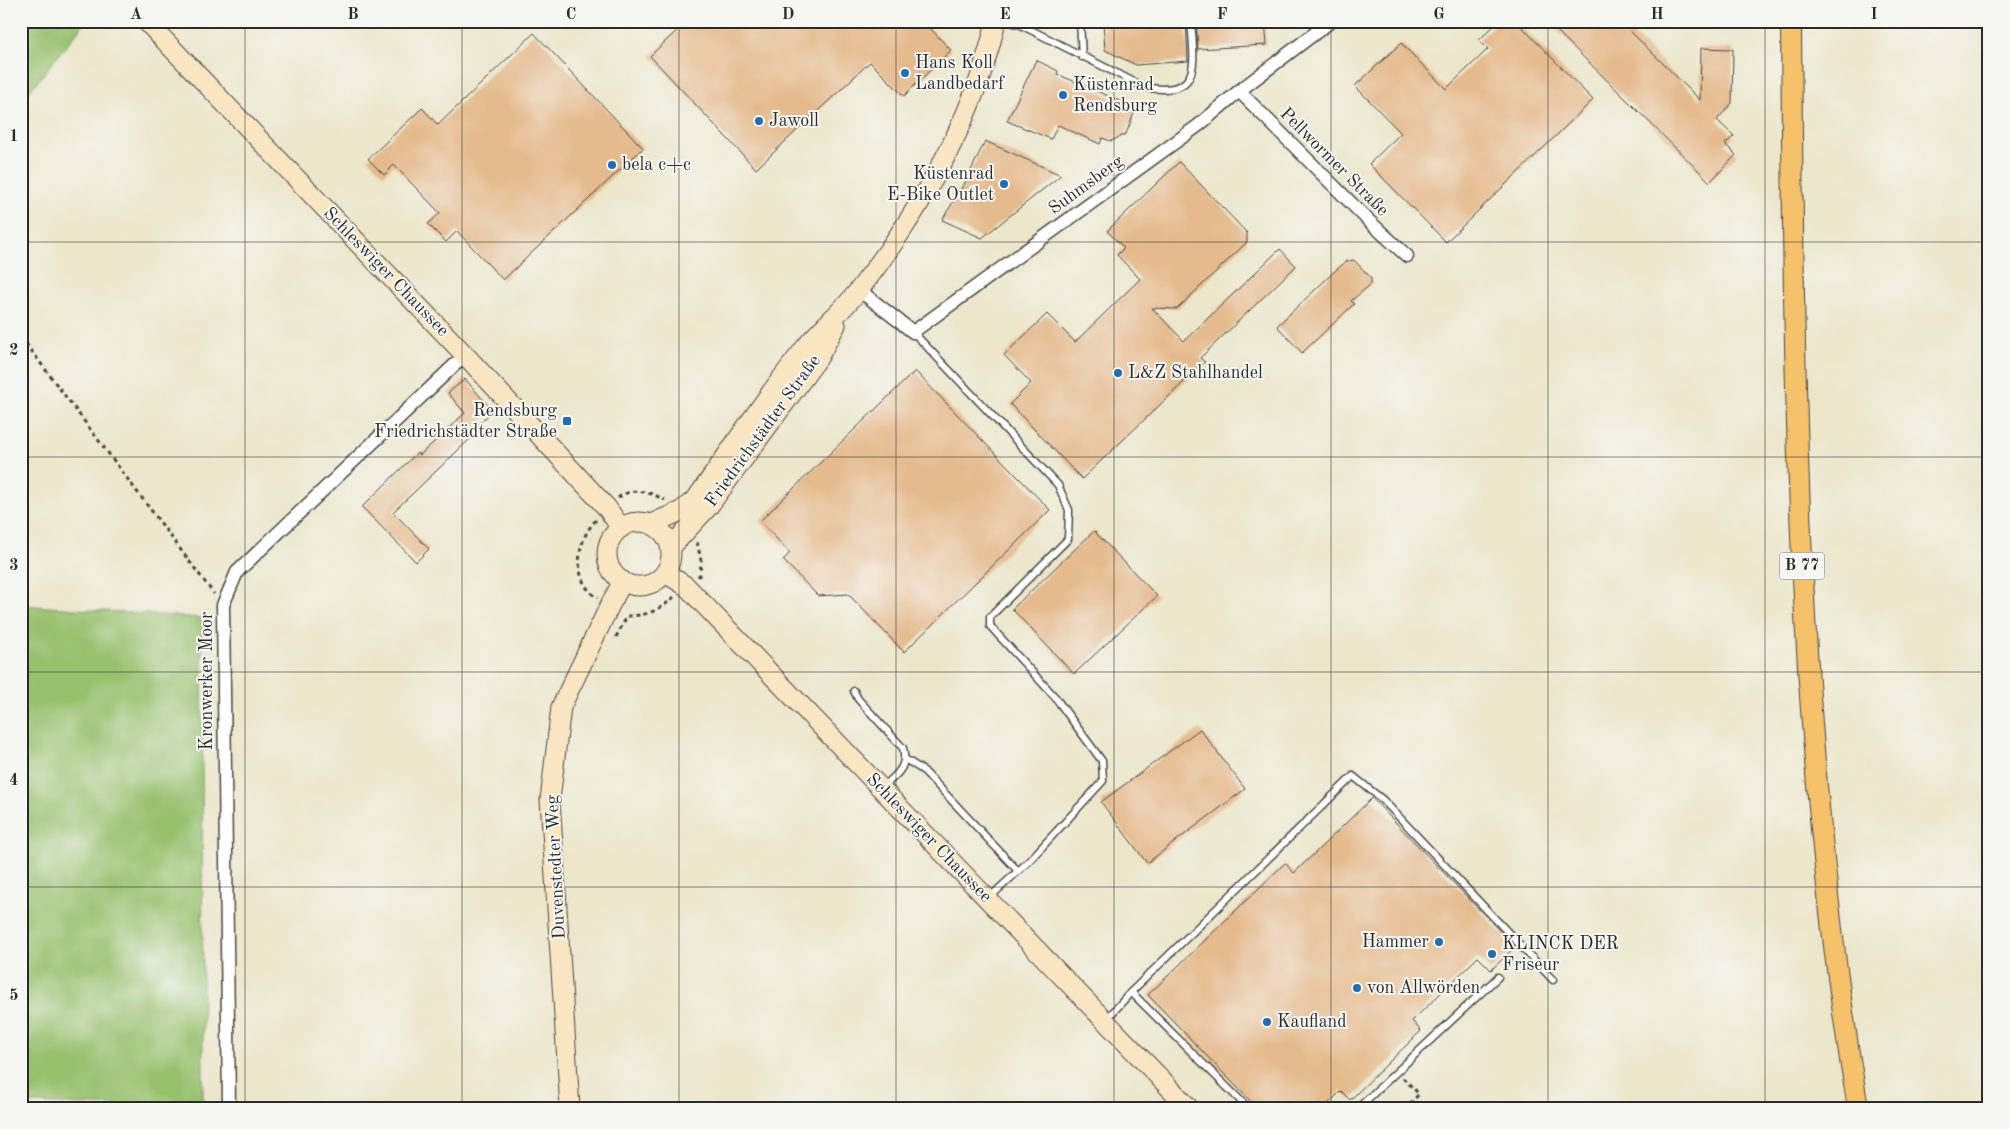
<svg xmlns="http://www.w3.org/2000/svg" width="2010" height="1129" font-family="'Old Standard TT',serif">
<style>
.green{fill:#98c16e;stroke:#62764c}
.building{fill:#e5ba8c}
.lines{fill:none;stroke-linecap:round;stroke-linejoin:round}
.lane-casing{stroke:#484743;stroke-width:9}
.street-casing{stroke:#484743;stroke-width:15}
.secondary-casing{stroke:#484743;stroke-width:21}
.primary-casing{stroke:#484743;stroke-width:22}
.path{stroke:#484743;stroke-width:3;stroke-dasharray:4 4;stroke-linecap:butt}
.lane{stroke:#fff;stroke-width:6}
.street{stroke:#fff;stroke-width:12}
.secondary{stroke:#fbe6c4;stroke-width:19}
.primary{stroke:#f5c16b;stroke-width:20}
.grid{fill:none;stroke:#2b2b2b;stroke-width:1;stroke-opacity:0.55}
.poi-dot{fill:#1f6fb2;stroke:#f6f6f2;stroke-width:2}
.labels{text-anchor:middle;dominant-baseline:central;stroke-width:4;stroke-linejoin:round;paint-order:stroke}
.shield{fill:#f6f6f2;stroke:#686867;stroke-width:1}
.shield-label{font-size:16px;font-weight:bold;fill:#2b2b2b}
.poi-label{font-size:18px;fill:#2b2b2b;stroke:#f6f6f2;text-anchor:start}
.street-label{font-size:18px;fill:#2b2b2b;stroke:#f6f6f2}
.neatline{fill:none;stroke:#2b2b2b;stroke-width:2}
.grid-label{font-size:16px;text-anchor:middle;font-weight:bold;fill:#2b2b2b}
</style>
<rect width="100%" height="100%" fill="#f6f6f2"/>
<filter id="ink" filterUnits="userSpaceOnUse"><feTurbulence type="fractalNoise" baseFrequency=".02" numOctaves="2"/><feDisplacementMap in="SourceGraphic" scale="10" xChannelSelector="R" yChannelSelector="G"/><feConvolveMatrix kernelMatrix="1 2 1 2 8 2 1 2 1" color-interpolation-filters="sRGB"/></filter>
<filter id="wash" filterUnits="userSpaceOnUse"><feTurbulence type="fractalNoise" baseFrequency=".0096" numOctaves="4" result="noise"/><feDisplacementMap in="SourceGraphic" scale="20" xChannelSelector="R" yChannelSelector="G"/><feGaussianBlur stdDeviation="1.12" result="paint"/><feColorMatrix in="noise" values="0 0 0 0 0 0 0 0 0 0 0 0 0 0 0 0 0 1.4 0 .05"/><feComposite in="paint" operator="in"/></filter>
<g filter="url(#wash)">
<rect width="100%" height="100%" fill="#ece6cb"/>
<g class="green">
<polygon points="21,21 86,21 21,102"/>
<polygon points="21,605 202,618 203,1108 21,1103"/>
</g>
<g id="blocks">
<g class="building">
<polygon points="687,21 923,21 951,50 904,96 870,62 756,169 650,56"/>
<polygon points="1103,21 1186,21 1188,61 1136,65 1105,50"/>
<polygon points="1196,21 1265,21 1267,45 1198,49"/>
<polygon points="1499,21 1516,21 1593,100 1446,242 1369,164 1401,133 1355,86 1401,43 1446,89 1488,49 1479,40"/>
<polygon points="1565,21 1620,21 1700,100 1701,48 1733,49 1732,103 1717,120 1734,136 1725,144 1736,155 1710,182 1556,30"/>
<polygon points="534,33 643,148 503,280 457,231 446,242 428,224 440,213 394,165 384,175 368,159 422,108 438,125"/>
<polygon points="1036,60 1058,71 1057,74 1136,108 1126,134 1111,141 1102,138 1100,144 1058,125 1051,139 1007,121"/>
<polygon points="985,141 1061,175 982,238 942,220 966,181"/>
<polygon points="1179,162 1247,233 1247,242 1177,309 1152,308 1184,341 1280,249 1296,266 1200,358 1205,362 1082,479 1010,404 1031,383 1004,355 1047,314 1075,342 1140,279 1117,255 1124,248 1107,231"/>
<polygon points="1354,260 1371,278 1371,284 1351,301 1354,304 1302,353 1277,326 1337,269 1347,261"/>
<polygon points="915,371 1050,510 904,652 848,594 818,596 783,560 790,553 760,521"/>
<polygon points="465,379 493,411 468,433 472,437 393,512 429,549 416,562 362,507 417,453 420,455 465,413 448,393"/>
<polygon points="1094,531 1157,596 1074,674 1012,609"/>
<polygon points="1200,729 1245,789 1147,863 1101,802"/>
<polygon points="1372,798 1515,947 1491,970 1478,957 1412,1021 1421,1031 1350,1100 1341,1091 1324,1108 1257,1108 1148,995 1285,863 1294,873"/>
</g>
</g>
</g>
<g filter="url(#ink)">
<use href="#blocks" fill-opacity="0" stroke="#484743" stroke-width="1"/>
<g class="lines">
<defs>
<g id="lane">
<path d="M1006 21 1021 25 1144 87C1203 98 1194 63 1191 21"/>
<polyline points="1080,21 1082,57"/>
<polyline points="913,332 1058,485 1069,510 1068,539 990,617 990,626 1055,697 1102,761 1103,781 1029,861 989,898"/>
<path d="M854 691 858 699 903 748C908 768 896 775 883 787"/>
<polyline points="905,759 924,771 1018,871"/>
<polyline points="1131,992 1353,776 1383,800 1553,980"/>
<polyline points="1106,1020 1131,992 1248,1108"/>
<polyline points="1358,1108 1498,977"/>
</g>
<g id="street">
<polyline points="1239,91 1370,222 1407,256"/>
<polyline points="859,290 913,332 1199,125 1239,91 1331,21"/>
<polyline points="229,1108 223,605 237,572 465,355"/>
</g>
<g id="secondary">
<polyline points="146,21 465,355 607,508 621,528"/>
<circle cx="639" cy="554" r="32"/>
<path d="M651 524 681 511 696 499C732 449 766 396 805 348 821 327 843 311 859 290 921 210 974 120 996 21"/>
<polyline points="671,547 708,507 818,358 836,325"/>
<polyline points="665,573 686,586 1189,1108"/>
<polyline points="570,1108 550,800 561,707 610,605 623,581"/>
</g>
<path id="primary" d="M1791 21C1794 384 1796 749 1858 1108"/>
</defs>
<use href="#lane" class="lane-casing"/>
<use href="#street" class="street-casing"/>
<use href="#secondary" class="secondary-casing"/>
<use href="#primary" class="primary-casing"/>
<g class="path">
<polyline points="21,337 214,594"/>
<path d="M618 498C633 486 649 492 665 500"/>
<path d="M596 520C576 540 571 582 598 598"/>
<polyline points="697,542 701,560 700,574 698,577"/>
<path d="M616 637 627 616C647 616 660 610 674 597"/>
<polyline points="1403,1078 1419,1094 1406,1108"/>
</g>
<use href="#lane" class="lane"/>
<use href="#street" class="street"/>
<use href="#secondary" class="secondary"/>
<use href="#primary" class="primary"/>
</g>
</g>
<path class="grid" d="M245 21V1108M462 21V1108M679 21V1108M896 21V1108M1114 21V1108M1331 21V1108M1548 21V1108M1765 21V1108M21 242H1989M21 457H1989M21 672H1989M21 887H1989"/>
<g class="poi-dot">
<circle cx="905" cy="73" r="5"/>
<circle cx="1063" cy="95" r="5"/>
<circle cx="759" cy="121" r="5"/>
<circle cx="612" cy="165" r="5"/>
<circle cx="1004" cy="184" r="5"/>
<circle cx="1118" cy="373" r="5"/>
<rect x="562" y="416" width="10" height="10" rx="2.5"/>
<circle cx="1439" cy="942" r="5"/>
<circle cx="1492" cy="954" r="5"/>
<circle cx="1357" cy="988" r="5"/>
<circle cx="1267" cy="1022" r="5"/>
</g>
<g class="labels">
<rect class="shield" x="1779.5" y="552.5" width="45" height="27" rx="4"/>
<g class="shield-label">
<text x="1802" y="566">B 77</text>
</g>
<g class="poi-label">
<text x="915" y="63">Hans Koll<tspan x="915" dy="21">Landbedarf</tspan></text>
<text x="1073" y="85">Küstenrad<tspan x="1073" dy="21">Rendsburg</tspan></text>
<text x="769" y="121">Jawoll</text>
<text x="622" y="165">bela c+c</text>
<text x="994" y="174" text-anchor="end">Küstenrad<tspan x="994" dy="21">E-Bike Outlet</tspan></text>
<text x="1128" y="373">L&amp;Z Stahlhandel</text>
<text x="557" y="411" text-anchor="end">Rendsburg<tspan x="557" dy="21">Friedrichstädter Straße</tspan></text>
<text x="1429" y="942" text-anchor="end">Hammer</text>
<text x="1502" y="944">KLINCK DER<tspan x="1502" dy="21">Friseur</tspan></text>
<text x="1367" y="988">von Allwörden</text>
<text x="1277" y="1022">Kaufland</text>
</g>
<g class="street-label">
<text transform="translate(1334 162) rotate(45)">Pellwormer Straße</text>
<text transform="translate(1086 185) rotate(-36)">Suhmsberg</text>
<text transform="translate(386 272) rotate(46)">Schleswiger Chaussee</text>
<text transform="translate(763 431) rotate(-54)">Friedrichstädter Straße</text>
<text transform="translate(207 681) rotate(-90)">Kronwerker Moor</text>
<text transform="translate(929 838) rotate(46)">Schleswiger Chaussee</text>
<text transform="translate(556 867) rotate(-93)">Duvenstedter Weg</text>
</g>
</g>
<rect width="2010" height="1129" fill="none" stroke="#f6f6f2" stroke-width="55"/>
<rect x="28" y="28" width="1954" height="1074" class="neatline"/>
<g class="grid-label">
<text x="136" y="19">A</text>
<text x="353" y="19">B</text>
<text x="571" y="19">C</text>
<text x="788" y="19">D</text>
<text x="1005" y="19">E</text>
<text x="1222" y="19">F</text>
<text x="1439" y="19">G</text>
<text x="1657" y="19">H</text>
<text x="1874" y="19">I</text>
<text x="14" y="141">1</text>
<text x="14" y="355">2</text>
<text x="14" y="570">3</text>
<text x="14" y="785">4</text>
<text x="14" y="1000">5</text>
</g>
</svg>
